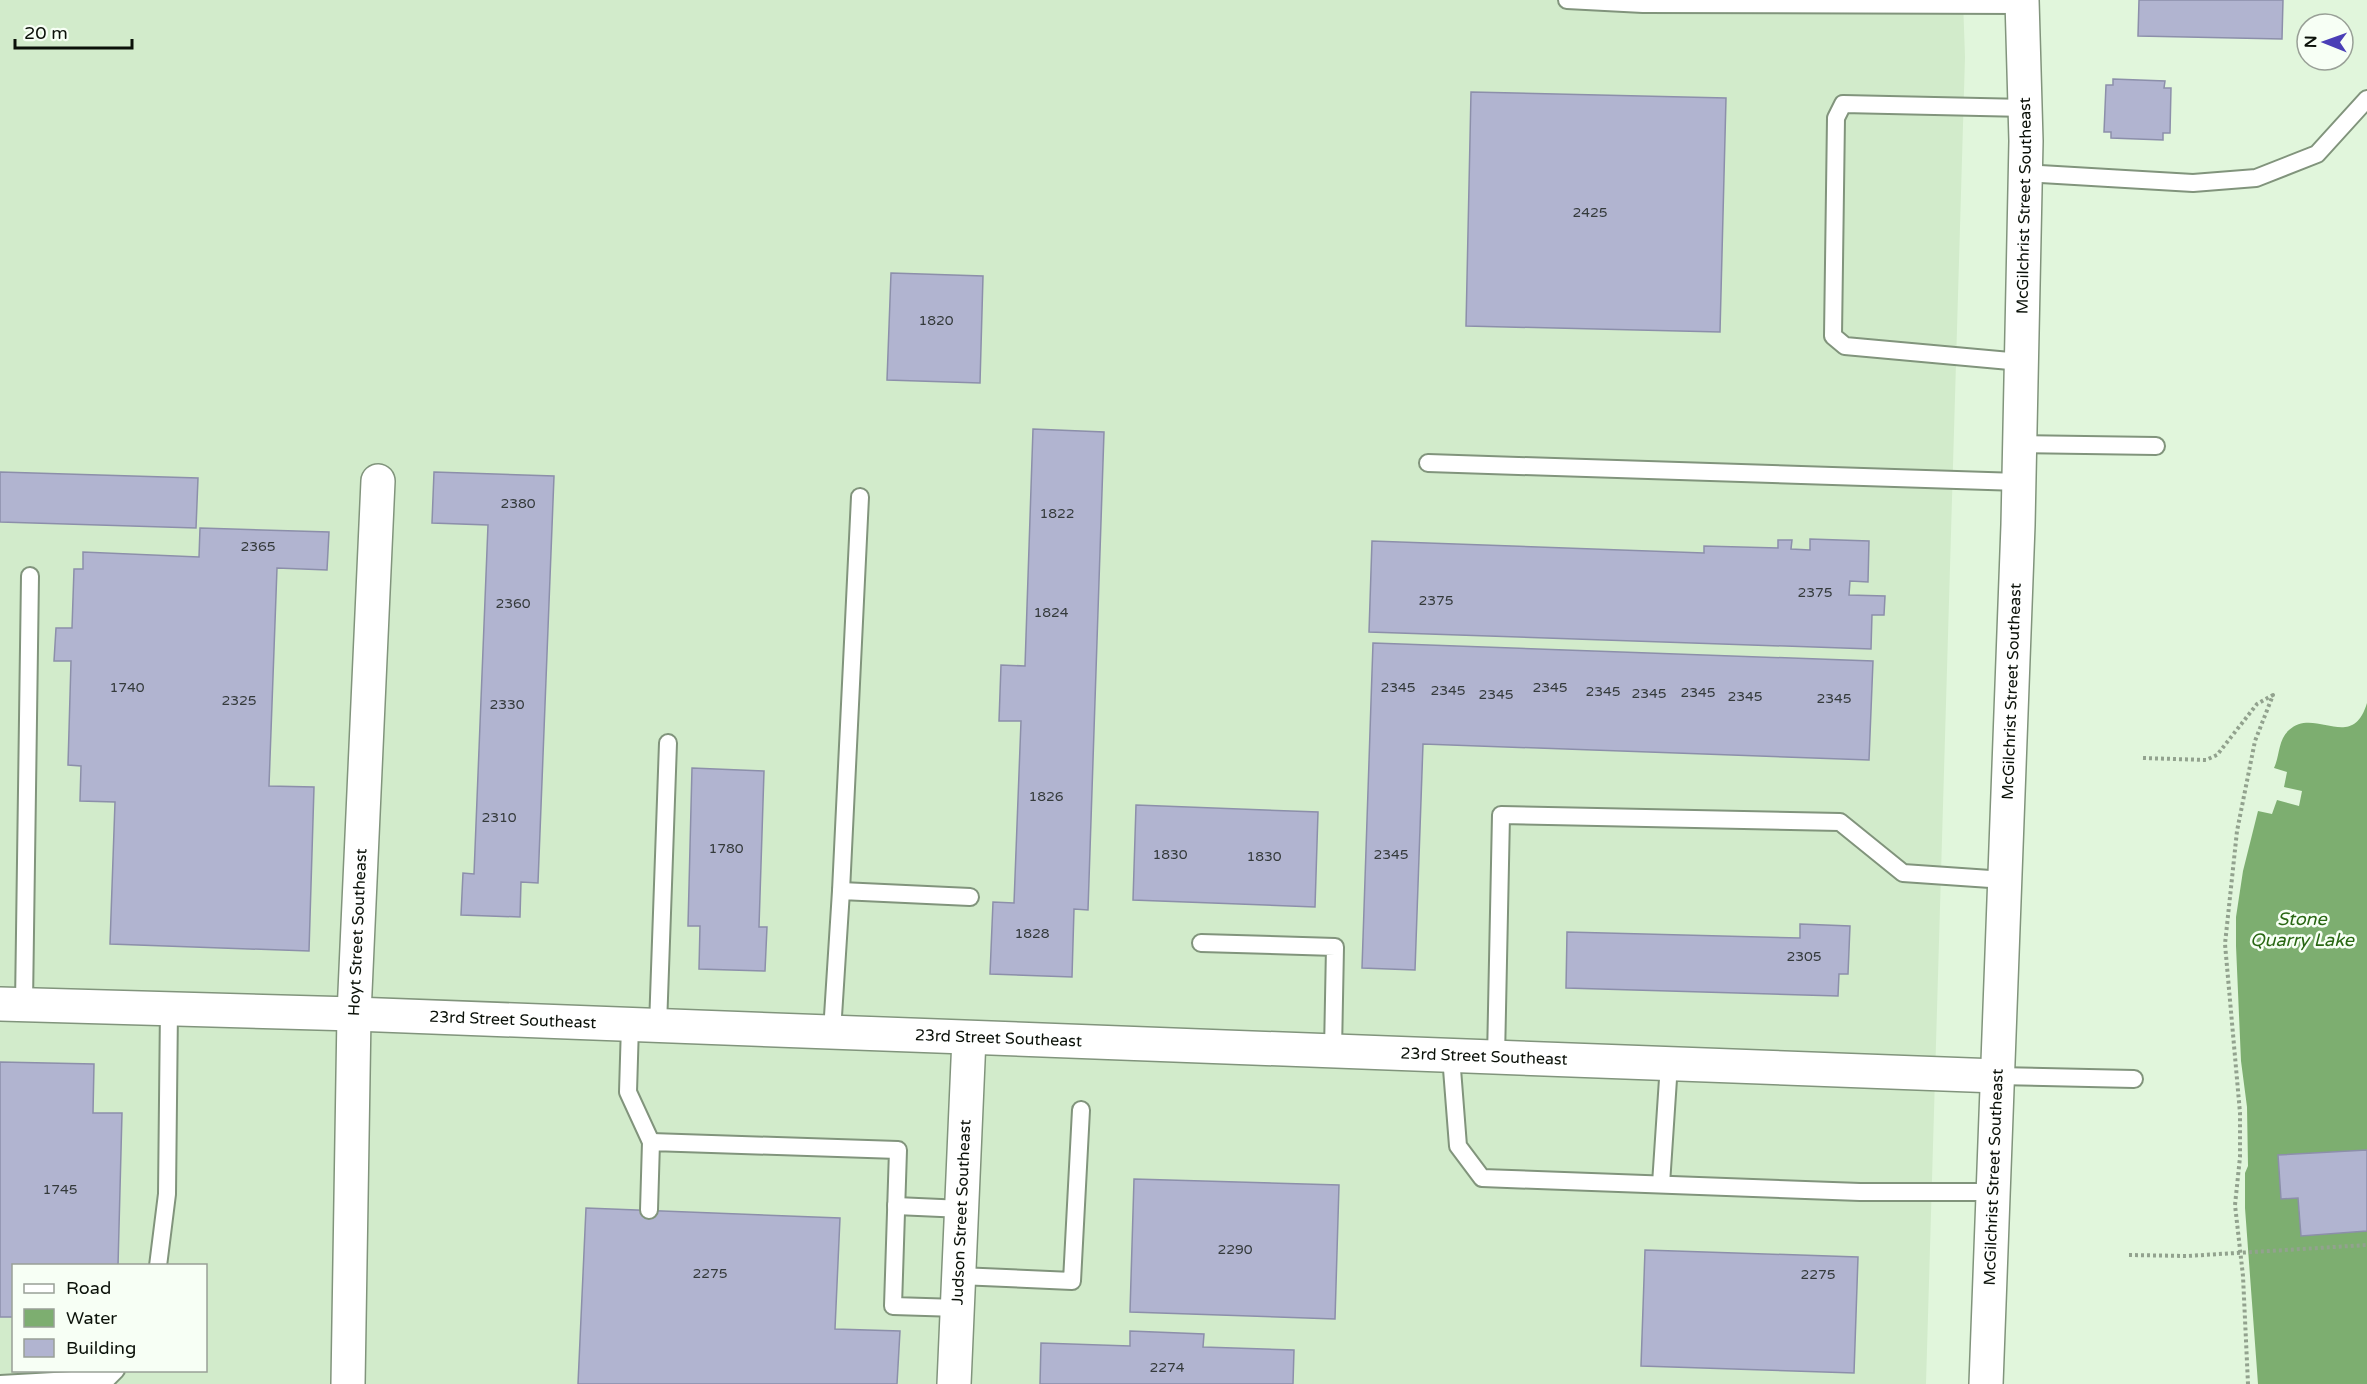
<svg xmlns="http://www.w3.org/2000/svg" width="2367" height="1384" font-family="'Varela Round',sans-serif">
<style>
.built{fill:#d2ebcb;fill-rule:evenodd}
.water{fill:#7dae70}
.building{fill:#b1b4d0;stroke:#8c8faa;stroke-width:1.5}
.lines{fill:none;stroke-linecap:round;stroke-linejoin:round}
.lane-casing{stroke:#81947c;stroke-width:20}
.street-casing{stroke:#81947c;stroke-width:36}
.secondary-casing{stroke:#81947c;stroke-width:36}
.path{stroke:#92a28e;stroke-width:4;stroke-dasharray:3 3;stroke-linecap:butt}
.lane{stroke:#fff;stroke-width:16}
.street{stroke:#fff;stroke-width:33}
.secondary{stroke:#fff;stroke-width:33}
.labels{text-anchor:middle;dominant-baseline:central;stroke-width:5;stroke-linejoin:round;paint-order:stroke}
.number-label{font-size:14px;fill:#343a3b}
.street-label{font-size:16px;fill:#0b1109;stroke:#f7fff5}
.water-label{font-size:18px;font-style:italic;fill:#296713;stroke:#f7fff5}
</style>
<rect width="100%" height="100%" fill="#e1f6dc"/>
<path class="built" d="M0 0H1963L1965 57 1926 1384H0ZM14 1266H206V1370H14Z"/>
<path class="water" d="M2367 703V1384H2258L2245 1208V1173L2248 1166 2247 1107 2241 1061 2236 946V917L2243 871 2258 811 2272 814 2277 800 2299 806 2302 791 2284 787 2287 772 2274 768C2280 755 2278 740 2289 730 2315 706 2352 753 2367 703Z"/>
<g class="building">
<polygon points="2139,0 2283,0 2282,39 2138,36"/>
<polygon points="2113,79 2165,81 2164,88 2171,88 2170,133 2163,133 2163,140 2111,138 2111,132 2104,132 2106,85 2113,85"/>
<polygon points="1471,92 1726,98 1720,332 1466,326"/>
<polygon points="891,273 983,276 980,383 887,380"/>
<polygon points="1033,429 1104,432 1088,910 1074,909 1072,977 990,974 993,902 1014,903 1021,721 999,721 1001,665 1025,666"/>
<polygon points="0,472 198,478 196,528 0,522"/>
<polygon points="434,472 554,476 538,883 521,882 520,917 461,915 463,873 474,874 488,525 432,523"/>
<polygon points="200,528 329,532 327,570 277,568 269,786 314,787 309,951 110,944 115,802 80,801 81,766 68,765 71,661 54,661 56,628 72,628 74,569 83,569 83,552 199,557"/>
<polygon points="1810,539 1869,541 1868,582 1850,581 1849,595 1885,596 1884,615 1872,615 1871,649 1369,632 1372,541 1704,553 1704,546 1778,548 1778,540 1792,540 1791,549 1810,550"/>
<polygon points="1373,643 1873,661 1869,760 1423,744 1415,970 1362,968"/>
<polygon points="692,768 764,771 759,927 767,927 765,971 699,969 700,926 688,926"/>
<polygon points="1136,805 1318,812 1315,907 1133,900"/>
<polygon points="1800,924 1850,926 1848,974 1839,974 1838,996 1566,988 1567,932 1800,938"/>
<polygon points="0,1062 94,1064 93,1113 122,1113 118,1266 14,1266 14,1317 0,1317"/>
<polygon points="2367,1150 2367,1231 2301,1236 2298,1198 2281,1199 2278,1155"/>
<polygon points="1134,1179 1339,1185 1335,1319 1130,1312"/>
<polygon points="586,1208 840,1218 835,1329 900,1331 897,1384 578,1384"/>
<polygon points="1645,1250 1858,1257 1854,1373 1641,1366"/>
<polygon points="1130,1331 1204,1334 1203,1347 1294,1350 1293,1384 1040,1384 1041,1343 1130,1346"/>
</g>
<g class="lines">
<defs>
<g id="lane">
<polyline points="1567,0 1643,4 2022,5"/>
<polyline points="2025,173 2193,183 2256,178 2317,154 2367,99"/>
<polyline points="2021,362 1845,346 1833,336 1836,118 1843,104 2026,108"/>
<polyline points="2020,444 2156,446"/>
<polyline points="1428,463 2019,482"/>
<polyline points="841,891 860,497"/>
<polyline points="1201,943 1335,947 1333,1051"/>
<polyline points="24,1004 30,576"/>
<polyline points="630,1025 628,1092 651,1142"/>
<polyline points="658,1026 668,743"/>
<polyline points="832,1032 841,891 970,897"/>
<polyline points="1451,1056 1458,1146 1482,1178 1860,1192 1993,1192"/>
<polyline points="1496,1058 1501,815 1840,822 1903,873 2005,880"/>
<polyline points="1997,1076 2134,1079"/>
<polyline points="1661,1184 1669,1064"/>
<polyline points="896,1206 963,1209"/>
<polyline points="649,1210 651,1142 898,1150 893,1306 958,1308"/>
<polyline points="158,1266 167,1194 169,1008"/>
<polyline points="959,1276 1072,1281 1081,1110"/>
<polyline points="0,1384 108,1378 116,1370"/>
</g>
<g id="street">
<path id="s1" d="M0 1004 354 1014 1997 1076"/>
<path id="s2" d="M348 1384 354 1014 378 481"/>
<path id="s3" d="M954 1384 969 1038"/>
</g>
<g id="secondary">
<path id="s4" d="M1986 1384 2018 525 2026 141 2022 0"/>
</g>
</defs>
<use href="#lane" class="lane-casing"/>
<use href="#street" class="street-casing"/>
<use href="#secondary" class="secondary-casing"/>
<g class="path">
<polyline points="2143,758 2206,760 2217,755 2257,704 2273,695 2255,741 2237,831 2225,944 2240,1113 2240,1157 2235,1205 2243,1276 2248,1384"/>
<polyline points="2129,1255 2187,1256 2367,1245"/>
</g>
<use href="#lane" class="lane"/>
<use href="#street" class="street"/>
<use href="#secondary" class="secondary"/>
</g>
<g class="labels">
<g class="number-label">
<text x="1590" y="212">2425</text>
<text x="936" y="320">1820</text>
<text x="518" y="503">2380</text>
<text x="1057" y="513">1822</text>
<text x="258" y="546">2365</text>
<text x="1815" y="592">2375</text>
<text x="1436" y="600">2375</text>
<text x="513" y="603">2360</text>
<text x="1051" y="612">1824</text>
<text x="127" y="687">1740</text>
<text x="1398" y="687">2345</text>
<text x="1550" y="687">2345</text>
<text x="1448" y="690">2345</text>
<text x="1603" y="691">2345</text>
<text x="1698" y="692">2345</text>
<text x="1649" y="693">2345</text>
<text x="1496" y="694">2345</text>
<text x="1745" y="696">2345</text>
<text x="1834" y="698">2345</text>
<text x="239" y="700">2325</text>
<text x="507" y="704">2330</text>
<text x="1046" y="796">1826</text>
<text x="499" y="817">2310</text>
<text x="726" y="848">1780</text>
<text x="1170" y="854">1830</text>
<text x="1391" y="854">2345</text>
<text x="1264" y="856">1830</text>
<text x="1032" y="933">1828</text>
<text x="1804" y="956">2305</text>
<text x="60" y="1189">1745</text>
<text x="1235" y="1249">2290</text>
<text x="710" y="1273">2275</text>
<text x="1818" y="1274">2275</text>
<text x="1167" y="1367">2274</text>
</g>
<g class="street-label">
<text stroke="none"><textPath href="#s4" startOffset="1179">McGilchrist Street Southeast</textPath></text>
<text stroke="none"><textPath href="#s4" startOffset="693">McGilchrist Street Southeast</textPath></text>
<text stroke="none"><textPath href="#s2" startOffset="452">Hoyt Street Southeast</textPath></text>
<text stroke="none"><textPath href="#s1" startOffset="513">23rd Street Southeast</textPath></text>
<text stroke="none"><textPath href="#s1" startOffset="999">23rd Street Southeast</textPath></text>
<text stroke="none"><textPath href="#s1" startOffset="1485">23rd Street Southeast</textPath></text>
<text stroke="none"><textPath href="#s4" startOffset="207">McGilchrist Street Southeast</textPath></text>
<text stroke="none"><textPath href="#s3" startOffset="172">Judson Street Southeast</textPath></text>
</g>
<g class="water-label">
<text x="2302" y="919">Stone<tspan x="2302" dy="21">Quarry Lake</tspan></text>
</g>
</g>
<rect x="12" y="1264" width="195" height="108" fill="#f7fff5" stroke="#99a097" stroke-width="1.5"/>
<rect x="24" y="1284" width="30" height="9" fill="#ffffff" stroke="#99a097" stroke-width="1.5"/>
<text x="66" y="1294" font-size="18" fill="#0b1109">Road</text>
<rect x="24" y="1309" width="30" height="18" fill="#7dae70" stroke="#99a097" stroke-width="1.5"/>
<text x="66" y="1324" font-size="18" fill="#0b1109">Water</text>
<rect x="24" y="1339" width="30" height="18" fill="#b1b4d0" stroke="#99a097" stroke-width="1.5"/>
<text x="66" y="1354" font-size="18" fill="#0b1109">Building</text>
<g transform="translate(2325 42) rotate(271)"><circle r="28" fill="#f7fff5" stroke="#99a097" stroke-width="1.5"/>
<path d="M0-4.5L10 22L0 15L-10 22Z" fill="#4a3fb6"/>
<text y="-9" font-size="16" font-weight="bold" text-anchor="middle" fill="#0b1109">N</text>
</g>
<path d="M15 39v9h117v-9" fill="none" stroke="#0b1109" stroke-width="3"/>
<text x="24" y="39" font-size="18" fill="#0b1109" stroke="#f7fff5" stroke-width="4.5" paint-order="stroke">20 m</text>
</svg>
